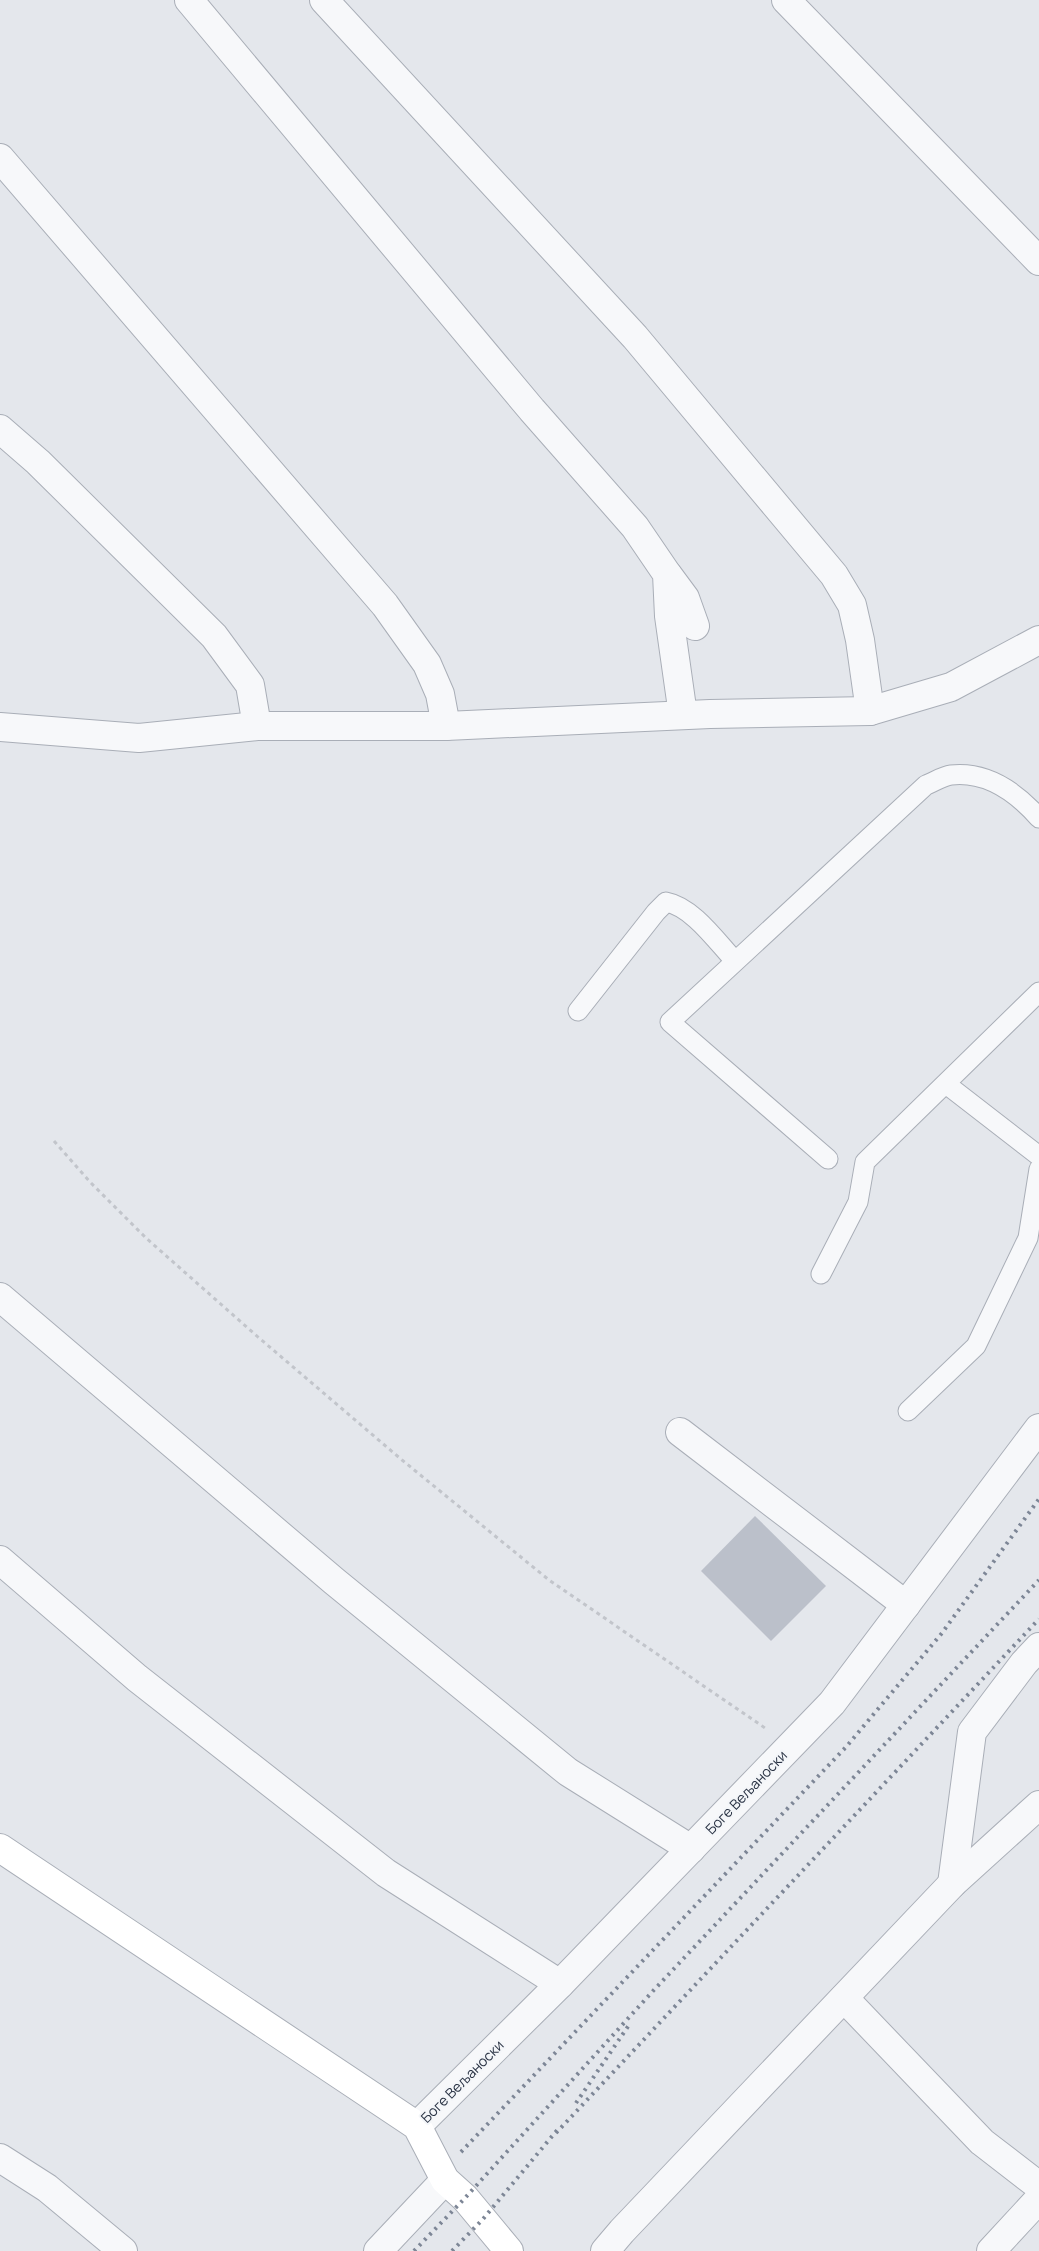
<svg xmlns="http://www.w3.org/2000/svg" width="1039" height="2251" font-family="Manrope,sans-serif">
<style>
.building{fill:#bbc0ca}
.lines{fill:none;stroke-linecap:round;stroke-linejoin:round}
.service-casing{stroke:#a9aeb7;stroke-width:21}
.minor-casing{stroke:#a9aeb7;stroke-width:30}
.secondary-casing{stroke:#a9aeb7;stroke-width:30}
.path{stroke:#c2c5cb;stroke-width:3;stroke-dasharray:4 4;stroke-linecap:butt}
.service{stroke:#f7f8fa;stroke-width:19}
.minor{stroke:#f7f8fa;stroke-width:28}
.secondary{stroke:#fff;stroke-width:28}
.rail{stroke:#7d8696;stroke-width:4;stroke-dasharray:2.5 5;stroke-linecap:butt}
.labels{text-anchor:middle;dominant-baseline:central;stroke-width:4;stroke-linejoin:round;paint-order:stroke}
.street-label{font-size:14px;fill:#2b3445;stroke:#f4f6f9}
</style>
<rect width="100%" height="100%" fill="#e4e7ec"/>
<polygon class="building" points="755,1516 826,1586 771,1641 701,1571"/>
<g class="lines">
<defs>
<g id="service">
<path d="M578 1011 656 912 666 902C693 907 717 942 735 961"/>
<polyline points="946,1084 1039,1156"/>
<path d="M828 1159 670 1022 926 785C934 782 943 776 951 775 987 771 1017 793 1039 818"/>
<polyline points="821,1274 858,1202 865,1162 1039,992"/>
<polyline points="908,1411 976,1346 1028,1238 1039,1169"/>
</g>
<g id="minor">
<polyline points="189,0 532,410 635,527 667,574 669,616 683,715"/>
<polyline points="324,0 635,337 834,575 852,605 860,640 870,711"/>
<polyline points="786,0 1039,261"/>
<polyline points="0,158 385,605 427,664 440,694 446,726"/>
<polyline points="0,429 38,462 214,636 250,685 257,726"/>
<polyline points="668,575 685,598 695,626"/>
<polyline points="0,727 139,738 257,726 446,726 710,714 870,711 951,687 1039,640"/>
<polyline points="0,1297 334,1581 568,1772 691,1849"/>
<polyline points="680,1432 906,1605"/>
<polyline points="0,1560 137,1678 386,1873 560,1984"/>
<polyline points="952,1884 972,1732 1024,1663 1039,1647"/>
<polyline points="844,1998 982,2142 1039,2186"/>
<polyline points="417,2126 560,1984 832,1703 1039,1428"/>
<polyline points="0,2158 47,2188 123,2251"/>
<polyline points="378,2251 445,2180"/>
<polyline points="605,2251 622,2231 952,1884 1039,1805"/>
<polyline points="991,2251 1039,2199"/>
</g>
<polyline id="secondary" points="0,1848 417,2126 445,2180 465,2198 509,2251"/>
</defs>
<use href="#service" class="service-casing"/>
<use href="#minor" class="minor-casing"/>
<use href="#secondary" class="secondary-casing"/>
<polyline class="path" points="54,1141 90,1182 146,1238 258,1337 402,1460 549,1580 765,1728"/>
<use href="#service" class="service"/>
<use href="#minor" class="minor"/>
<use href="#secondary" class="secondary"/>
<g class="rail">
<polyline points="576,2103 629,2025"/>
<polyline points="556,2133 1039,1619"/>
<polyline points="461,2152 846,1747 942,1633 1039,1499"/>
<polyline points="414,2251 465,2198 653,1991 1039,1580"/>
<polyline points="452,2251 483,2219 559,2128"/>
</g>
</g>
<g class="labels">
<g class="street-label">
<text transform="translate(746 1792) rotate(-46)">Боге Вељаноски</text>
<text transform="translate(462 2081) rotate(-45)">Боге Вељаноски</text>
</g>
</g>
</svg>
